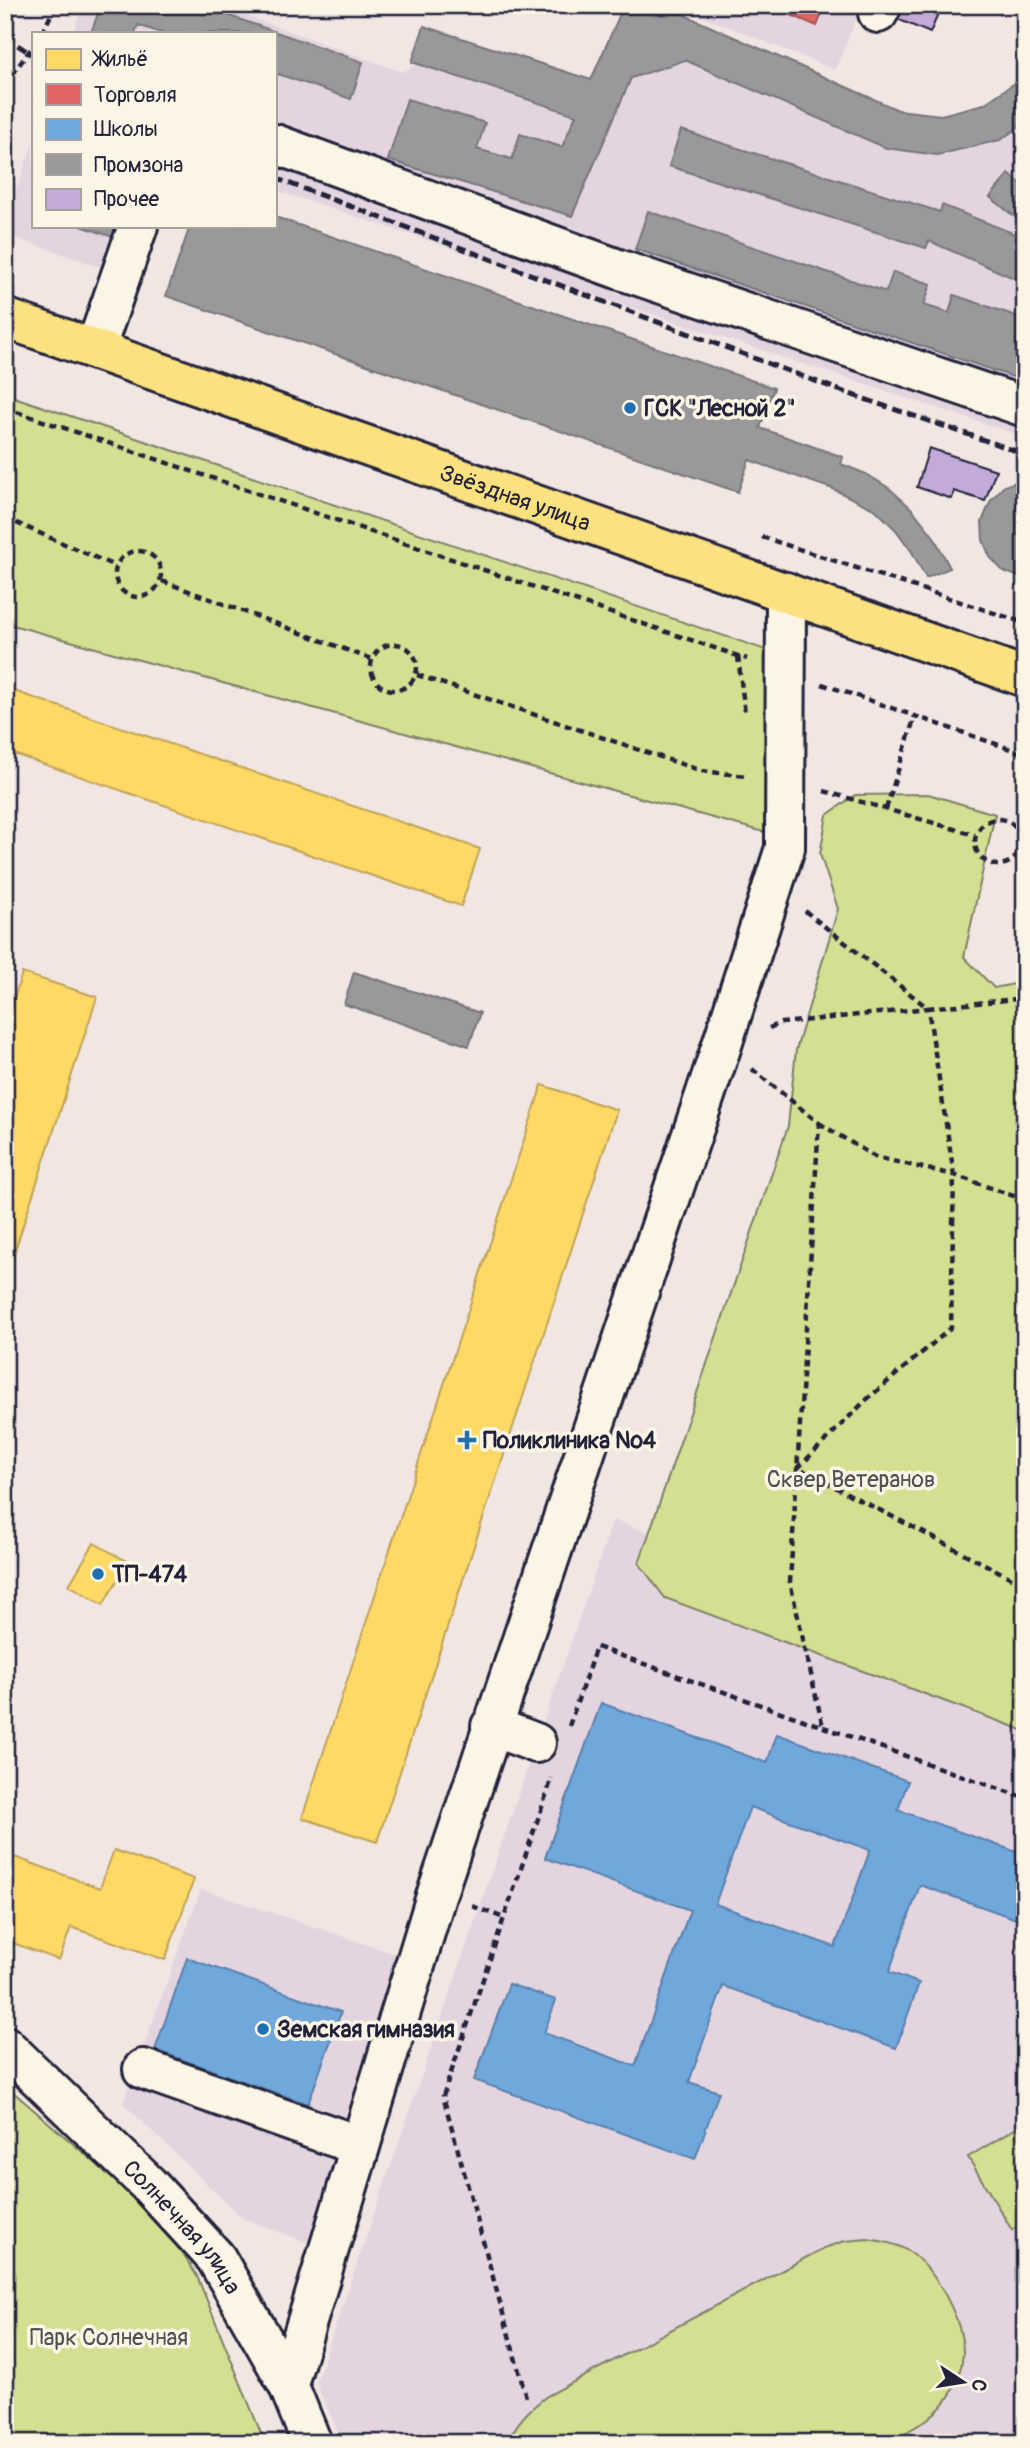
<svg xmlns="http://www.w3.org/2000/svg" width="1030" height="2448" font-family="Pangolin,sans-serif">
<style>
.built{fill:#e4d4df}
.green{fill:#d4df92;stroke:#7b8066;stroke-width:2}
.homes{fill:#ffd966;stroke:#bda259;stroke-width:2}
.shops{fill:#e06666;stroke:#a75259;stroke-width:2}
.schools{fill:#6fa8dc;stroke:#5880ac;stroke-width:2;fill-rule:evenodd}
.industry{fill:#999;stroke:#75757d;stroke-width:2}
.building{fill:#c4aad8;stroke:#22223b;stroke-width:2}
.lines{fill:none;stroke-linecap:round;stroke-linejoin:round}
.minor-casing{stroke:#22223b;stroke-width:44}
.major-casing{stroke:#22223b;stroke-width:44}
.path{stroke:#22223b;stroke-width:4.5;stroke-dasharray:7 5;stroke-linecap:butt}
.minor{stroke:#fcf5e5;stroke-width:38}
.major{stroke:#fbe180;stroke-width:38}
.rail{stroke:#22223b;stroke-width:5;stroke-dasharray:10 5;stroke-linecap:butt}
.poi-dot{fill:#1f6fb2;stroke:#fcf5e5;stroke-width:2.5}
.labels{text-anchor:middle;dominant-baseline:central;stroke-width:7;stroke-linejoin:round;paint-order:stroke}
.poi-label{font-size:23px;font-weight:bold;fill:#22223b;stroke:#fcf5e5;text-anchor:start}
.street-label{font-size:23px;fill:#22223b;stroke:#fcf5e5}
.park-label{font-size:23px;fill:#4e5151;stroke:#fcf5e5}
</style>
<rect width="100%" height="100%" fill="#f1e6e2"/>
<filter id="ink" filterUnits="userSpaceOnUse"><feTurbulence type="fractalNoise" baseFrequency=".0143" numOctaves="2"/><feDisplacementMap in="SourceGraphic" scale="14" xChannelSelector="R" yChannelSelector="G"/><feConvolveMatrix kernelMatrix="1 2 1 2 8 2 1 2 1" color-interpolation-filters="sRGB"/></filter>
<g filter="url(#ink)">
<g class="built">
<polygon points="83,5 217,5 402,72 443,52 590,98 634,8 905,124 1025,95 1025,437 275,190 275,33 73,33"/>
<polygon points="674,5 862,5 835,70"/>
<polygon points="33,144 33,226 160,226 140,281 5,234 5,221"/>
<polygon points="613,1520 1025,1664 1025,2443 343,2443 316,2383"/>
<polygon points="201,1889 398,1955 311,2244 242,2218 123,2103"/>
</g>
<g class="green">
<polygon points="5,394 775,653 771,834 5,623"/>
<polygon points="928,794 995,814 964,957 994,988 1025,982 1025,1731 665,1598 639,1563 788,1126 796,1050 838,909 820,854 827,815 855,795"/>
<polygon points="5,2085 159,2218 197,2276 265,2443 5,2443"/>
<polygon points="1025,2123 1025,2222 1012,2230 968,2157"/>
<path d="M867 2239C881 2241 895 2243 908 2251 936 2269 963 2320 963 2353 962 2368 957 2383 950 2395 936 2419 909 2430 886 2443H507C517 2422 528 2410 547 2396L824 2248 845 2241Z"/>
</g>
<g class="homes">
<polygon points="5,688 480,849 461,906 5,751"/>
<polygon points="22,973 97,997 5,1281 5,1026"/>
<polygon points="542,1085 617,1110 377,1842 302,1818"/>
<polygon points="94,1543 128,1562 103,1605 69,1585"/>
<polygon points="114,1850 194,1879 165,1960 71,1927 59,1960 5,1940 6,1854 100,1888"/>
</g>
<polygon class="shops" points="767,5 825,5 817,26"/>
<g class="schools">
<path d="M601 1703 767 1763 777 1734 908 1781 898 1810 1025 1855V1922L920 1885 889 1972 919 1983 896 2048 723 1986 689 2082 719 2092 695 2159 474 2080 509 1984 556 2000 544 2033 635 2066 690 1910 545 1858ZM750 1807 870 1850 835 1947 715 1904Z"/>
<polygon points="187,1958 341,2012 308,2104 155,2050"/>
</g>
<g class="industry">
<polygon points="101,5 198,5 363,62 351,99 275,73 275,33 161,33 138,25 135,33 91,33"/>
<polygon points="624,5 662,5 898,110 941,115 984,104 1019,80 1025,71 1025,123 1000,140 937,155 886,148 685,60 631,78 572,216 388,160 407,99 485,123 477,149 512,159 520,134 562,147 576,115 412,62 424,26 591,80"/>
<polygon points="681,130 940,212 942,205 1025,238 1025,283 929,241 926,248 669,166"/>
<polygon points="1009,174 1025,187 1025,225 990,197"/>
<polygon points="648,211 886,292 893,272 931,284 924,305 949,313 954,295 1025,319 1025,381 635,249"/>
<polygon points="275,217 774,388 760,428 843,457 841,464 866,474 889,488 912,509 934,537 950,568 926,578 912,552 896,530 876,510 833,489 749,460 738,492 166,296 190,226 275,226"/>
<polygon points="81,226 117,226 113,237"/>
<polygon points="1025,479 1025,579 1003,571 990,557 983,540 982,522 991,500 1004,486"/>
<polygon points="354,972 480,1013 469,1046 344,1004"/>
</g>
<g class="building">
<polygon points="901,5 942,5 930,33 895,18"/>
<polygon points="929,448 996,470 985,501 954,491 952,499 917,487"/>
</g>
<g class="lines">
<defs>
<g id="minor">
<polyline points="878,13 882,5"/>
<polyline points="275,144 618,269 1025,407"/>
<polyline points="95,350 138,226"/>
<polyline points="491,1726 536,1743"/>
<path id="s1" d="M5 2046 148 2184 216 2258 288 2384 312 2443"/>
<polyline points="143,2069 360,2146"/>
<polyline points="288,2384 437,1893 722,1045 785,848 786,592"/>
</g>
<g id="major">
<path id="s2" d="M5 318 1025 677"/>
</g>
</defs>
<use href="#minor" class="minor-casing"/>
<use href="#major" class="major-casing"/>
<g class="path">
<polyline points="42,33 56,5"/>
<polyline points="5,84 33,46"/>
<polyline points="5,408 747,659"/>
<polyline points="5,518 115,566"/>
<polyline points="762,537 1025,623"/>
<circle cx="138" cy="574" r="23"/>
<polyline points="162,581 371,659"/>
<circle cx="394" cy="667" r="23"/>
<polyline points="738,656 745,714"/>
<polyline points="417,675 702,771 747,776"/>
<polyline points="822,684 1025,754"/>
<polyline points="824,791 975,835"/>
<polyline points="886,809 915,716"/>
<circle cx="998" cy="842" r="23"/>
<polyline points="805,911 928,1008 1025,998"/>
<polyline points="769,1028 781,1023 928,1008 954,1175 951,1328 865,1401 798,1468 1025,1585"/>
<polyline points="752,1069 819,1123 790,1582 823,1727"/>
<polyline points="819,1123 875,1157 954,1175 1025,1200"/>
<polyline points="569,1726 596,1647 1025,1798"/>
<polyline points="472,1906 504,1918"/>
<polyline points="526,2397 443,2096 552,1778"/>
</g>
<use href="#minor" class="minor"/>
<use href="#major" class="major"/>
<g class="rail">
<polyline points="5,37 33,55"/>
<polyline points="275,178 844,392 1025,454"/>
</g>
</g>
</g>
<g class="poi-dot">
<circle cx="630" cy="408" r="7"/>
<path d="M463.5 1429.5h7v7h7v7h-7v7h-7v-7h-7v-7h7z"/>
<circle cx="98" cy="1574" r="7"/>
<circle cx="263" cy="2029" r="7"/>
</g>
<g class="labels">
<g class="poi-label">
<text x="644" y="408">ГСК "Лесной 2"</text>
<text x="483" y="1440">Поликлиника №4</text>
<text x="112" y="1574">ТП-474</text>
<text x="277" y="2029">Земская гимназия</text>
</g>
<g class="street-label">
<text stroke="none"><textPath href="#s2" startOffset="541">Звёздная улица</textPath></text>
<text stroke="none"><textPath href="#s1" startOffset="254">Солнечная улица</textPath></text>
</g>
<g class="park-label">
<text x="851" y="1479">Сквер Ветеранов</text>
<text x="109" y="2337">Парк Солнечная</text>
</g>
</g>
<rect width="1030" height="2448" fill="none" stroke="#fcf5e5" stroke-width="28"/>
<rect x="14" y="14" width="1002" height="2420" fill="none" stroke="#22223b" stroke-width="2.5" filter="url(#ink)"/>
<rect x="32" y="32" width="245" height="196" fill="#fcf5e5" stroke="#a5a1a1" stroke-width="2"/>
<rect x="46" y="49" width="35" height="21" fill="#ffd966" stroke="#a5a1a1" stroke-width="2"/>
<text x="94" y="66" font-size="21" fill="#22223b">Жильё</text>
<rect x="46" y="84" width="35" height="21" fill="#e06666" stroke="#a5a1a1" stroke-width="2"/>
<text x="94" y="102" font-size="21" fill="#22223b">Торговля</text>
<rect x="46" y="119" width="35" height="21" fill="#6fa8dc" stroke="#a5a1a1" stroke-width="2"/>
<text x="94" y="136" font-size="21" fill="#22223b">Школы</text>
<rect x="46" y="154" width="35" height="21" fill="#999999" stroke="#a5a1a1" stroke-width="2"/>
<text x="94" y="172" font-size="21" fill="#22223b">Промзона</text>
<rect x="46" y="189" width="35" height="21" fill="#c4aad8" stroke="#a5a1a1" stroke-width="2"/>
<text x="94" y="206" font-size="21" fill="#22223b">Прочее</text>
<g transform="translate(963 2382) rotate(102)" stroke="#fcf5e5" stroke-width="5" paint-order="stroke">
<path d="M0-5L12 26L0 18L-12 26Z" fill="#22223b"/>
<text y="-10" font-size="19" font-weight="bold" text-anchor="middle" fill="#22223b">С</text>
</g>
</svg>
